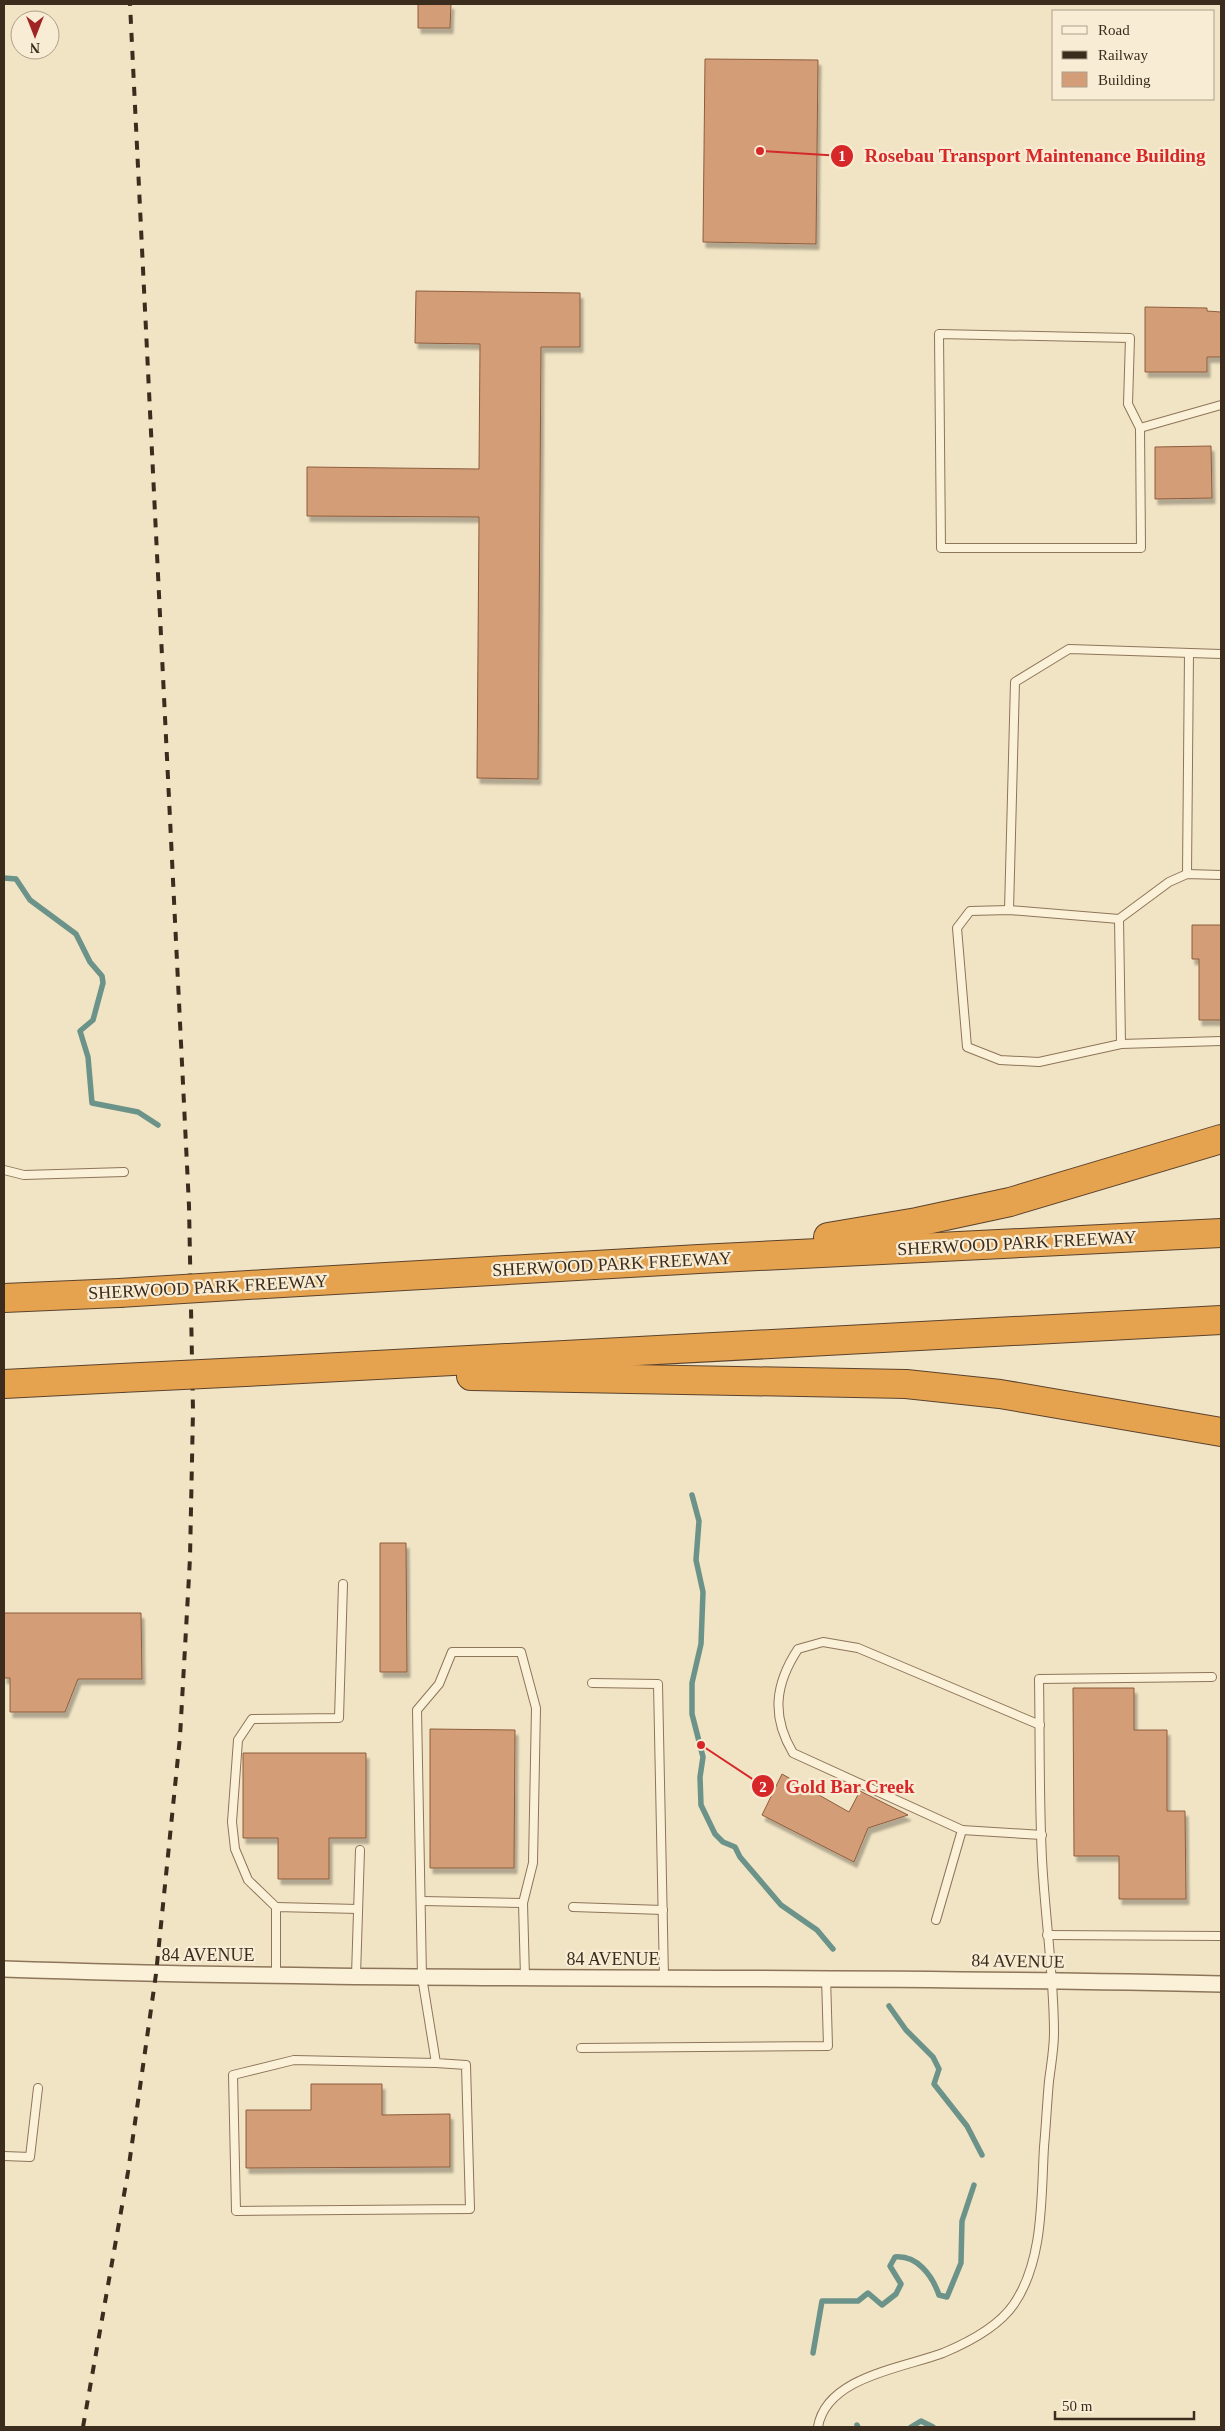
<svg xmlns="http://www.w3.org/2000/svg" width="1225" height="2431" font-family="Georgia,serif">
<style>
.lines{fill:none;stroke-linecap:round;stroke-linejoin:round}
.stream{stroke:#6c9389;stroke-width:5.5}
.building{fill:#d29d77;stroke:#8e5d3d;filter:url(#shadow)}
.service-casing{stroke:#8d7559;stroke-width:10}
.minor-casing{stroke:#8d7559;stroke-width:18}
.motorway-casing{stroke:#5b422d;stroke-width:30}
.service{stroke:#fbf0d8;stroke-width:8}
.minor{stroke:#fbf0d8;stroke-width:15}
.motorway{stroke:#e5a350;stroke-width:28}
.rail{stroke:#3c2c1e;stroke-width:4;stroke-dasharray:9 9;stroke-linecap:butt}
.motorway-bridge-casing{stroke:#5b422d;stroke-width:30;stroke-linecap:butt}
.motorway-bridge{stroke:#e5a350;stroke-width:28}
.labels{text-anchor:middle;dominant-baseline:central;stroke-width:4.5;stroke-linejoin:round;paint-order:stroke}
.street-label{font-size:18px;fill:#3c2c1e;stroke:#f8edd4}
.leader{fill:none;stroke:#d62828;stroke-width:2}
.callout-dot{fill:#d62828;stroke:#f8edd4;stroke-width:2}
.mark-label{font-size:15px;text-anchor:middle;font-weight:bold;fill:#fff}
.callout-label{font-size:19px;text-anchor:middle;font-weight:bold;fill:#d62828;stroke:#f8edd4;stroke-width:4.5;stroke-linejoin:round;paint-order:stroke}
</style>
<defs>
<filter id="shadow"><feDropShadow dx="3" dy="5.5" stdDeviation="1" flood-color="#0004"/></filter>
</defs>
<rect width="100%" height="100%" fill="#f1e4c4"/>
<g class="lines">
<g class="stream">
<polyline points="4,878 16,879 30,900 76,934 90,962 102,976 103,983 93,1020 80,1031 88,1057 92,1103 138,1112 158,1125"/>
<polyline points="692,1495 699,1521 696,1560 703,1592 701,1644 692,1683 692,1714 703,1757 700,1777 701,1805 715,1834 723,1842 735,1847 740,1857 781,1905 817,1930 833,1949"/>
<polyline points="889,2006 906,2030 933,2057 939,2069 934,2084 967,2126 982,2155"/>
<path d="M813 2353 822 2301H858L868 2293 882 2305 896 2294 901 2284 890 2266 895 2257C917 2255 932 2275 939 2295L947 2297 961 2263 962 2221 974 2185"/>
<polyline points="857,2425 858,2427"/>
<polyline points="911,2427 921,2421 933,2427"/>
</g>
</g>
<g class="building">
<polygon points="418,4 451,4 450,28 418,28"/>
<polygon points="705,59 818,60 816,244 703,242"/>
<polygon points="416,291 580,293 580,347 541,347 538,779 477,778 479,517 307,516 307,467 479,469 480,344 415,343"/>
<polygon points="1145,307 1207,308 1207,311 1221,312 1221,357 1207,357 1207,372 1145,372"/>
<polygon points="1211,446 1212,498 1155,499 1155,447"/>
<polygon points="1192,925 1221,925 1221,1020 1199,1020 1199,959 1192,959"/>
<polygon points="380,1543 406,1543 407,1672 380,1672"/>
<polygon points="4,1613 141,1613 142,1679 78,1679 65,1712 10,1712 10,1678 4,1678"/>
<polygon points="1073,1688 1134,1688 1134,1730 1167,1730 1167,1811 1185,1811 1186,1899 1119,1899 1119,1856 1074,1856"/>
<polygon points="430,1729 515,1730 514,1868 430,1868"/>
<polygon points="243,1753 366,1753 366,1838 329,1838 329,1879 278,1879 278,1838 243,1838"/>
<polygon points="782,1774 849,1812 860,1791 908,1815 868,1828 854,1862 762,1815"/>
<polygon points="311,2084 382,2084 382,2115 450,2114 450,2167 246,2168 246,2110 311,2110"/>
</g>
<g class="lines">
<defs>
<g id="service">
<polygon points="939,334 1130,338 1128,404 1140,428 1141,548 941,548"/>
<polyline points="1140,428 1221,405"/>
<polyline points="1187,874 1189,653"/>
<polyline points="1009,910 1015,682 1069,649 1221,654"/>
<polyline points="1119,919 1009,910 970,911 957,928 967,1047 1000,1060 1039,1062 1121,1044 1221,1041"/>
<polyline points="1121,1044 1119,919 1169,882 1187,874 1221,875"/>
<polyline points="4,1170 24,1175 124,1172"/>
<polyline points="592,1683 658,1684 664,1978"/>
<polyline points="962,1830 1042,1835"/>
<polyline points="422,1901 523,1903"/>
<polyline points="276,1907 248,1880 235,1849 232,1822 238,1740 252,1719 339,1718 343,1584"/>
<polyline points="573,1907 663,1910"/>
<path d="M936 1920 962 1830 793 1753C771 1716 775 1684 798 1649L823 1642 858 1648 1040 1725"/>
<polyline points="1047,1935 1221,1936"/>
<polyline points="276,1974 276,1907 358,1909"/>
<polyline points="356,1975 360,1850"/>
<polyline points="581,2048 828,2046 826,1977"/>
<polyline points="436,2063 466,2065 470,2209 236,2211 233,2075 294,2060 436,2063 422,1977 417,1710 439,1684 452,1652 521,1652 536,1708 533,1863 523,1903 525,1977"/>
<polyline points="4,2156 30,2157 38,2088"/>
<path d="M818 2427C826 2377 903 2368 943 2353 967 2343 999 2326 1014 2304 1044 2260 1041 2197 1044 2147 1046 2125 1047 2103 1049 2081 1051 2065 1054 2049 1054 2033 1054 1975 1045 1917 1042 1859 1039 1799 1040 1739 1039 1679L1212 1677"/>
</g>
<path id="minor" d="M4 1969C409 1983 815 1974 1221 1984"/>
<g id="motorway">
<polyline points="828,1237 917,1222 1010,1202 1221,1139"/>
<polyline points="265,1284 699,1259 1221,1233"/>
<polyline points="4,1298 119,1293"/>
<polyline points="264,1371 1221,1320"/>
<polyline points="471,1376 906,1384 1000,1394 1221,1432"/>
<polyline points="4,1384 121,1378"/>
</g>
</defs>
<use href="#service" class="service-casing"/>
<use href="#minor" class="minor-casing"/>
<use href="#motorway" class="motorway-casing"/>
<use href="#service" class="service"/>
<use href="#minor" class="minor"/>
<use href="#motorway" class="motorway"/>
<polyline class="rail" points="83,2427 128,2172 156,1974 180,1737 190,1558 193,1411 189,1206 130,4"/>
<defs>
<g id="motorway-bridge">
<polyline points="119,1293 265,1284"/>
<polyline points="121,1378 264,1371"/>
</g>
</defs>
<use href="#motorway-bridge" class="motorway-bridge-casing"/>
<use href="#motorway-bridge" class="motorway-bridge"/>
</g>
<g class="labels">
<g class="street-label">
<text transform="translate(1017 1243) rotate(-3)">SHERWOOD PARK FREEWAY</text>
<text transform="translate(612 1264) rotate(-3)">SHERWOOD PARK FREEWAY</text>
<text transform="translate(208 1287) rotate(-3)">SHERWOOD PARK FREEWAY</text>
<text x="208" y="1955">84 AVENUE</text>
<text x="613" y="1959">84 AVENUE</text>
<text transform="translate(1018 1961) rotate(1)">84 AVENUE</text>
</g>
</g>
<path class="leader" d="M760 151L842 156M701 1745L763 1786"/>
<g class="callout-dot">
<circle cx="760" cy="151" r="5"/>
<circle cx="701" cy="1745" r="5"/>
<circle cx="842" cy="156" r="12"/>
<circle cx="763" cy="1786" r="12"/>
</g>
<g class="mark-label">
<text x="842" y="161">1</text>
<text x="763" y="1792">2</text>
</g>
<g class="callout-label">
<text x="1035" y="162">Rosebau Transport Maintenance Building</text>
<text x="850" y="1793">Gold Bar Creek</text>
</g>
<rect width="1225" height="2431" fill="none" stroke="#3c2c1e" stroke-width="10"/>
<rect x="1052" y="10" width="162" height="90" fill="#f8edd4" stroke="#ada08b"/>
<rect x="1062" y="26" width="25" height="8" fill="#fbf0d8" stroke="#ada08b"/>
<text x="1098" y="35" font-size="15" fill="#3c2c1e">Road</text>
<rect x="1062" y="51" width="25" height="8" fill="#3c2c1e" stroke="#ada08b"/>
<text x="1098" y="60" font-size="15" fill="#3c2c1e">Railway</text>
<rect x="1062" y="72" width="25" height="15" fill="#d29d77" stroke="#ada08b"/>
<text x="1098" y="85" font-size="15" fill="#3c2c1e">Building</text>
<g transform="translate(35 35) rotate(180)"><circle r="24" fill="#f8edd4" stroke="#ada08b"/>
<path d="M0-4L9 19L0 12L-9 19Z" fill="#a02525"/>
<text y="-8" font-size="14" font-weight="bold" text-anchor="middle" fill="#3c2c1e">N</text>
</g>
<path d="M1055 2411v8h139v-8" fill="none" stroke="#3c2c1e" stroke-width="2.5"/>
<text x="1062" y="2411" font-size="15" fill="#3c2c1e" stroke="#f8edd4" stroke-width="4" paint-order="stroke">50 m</text>
</svg>
